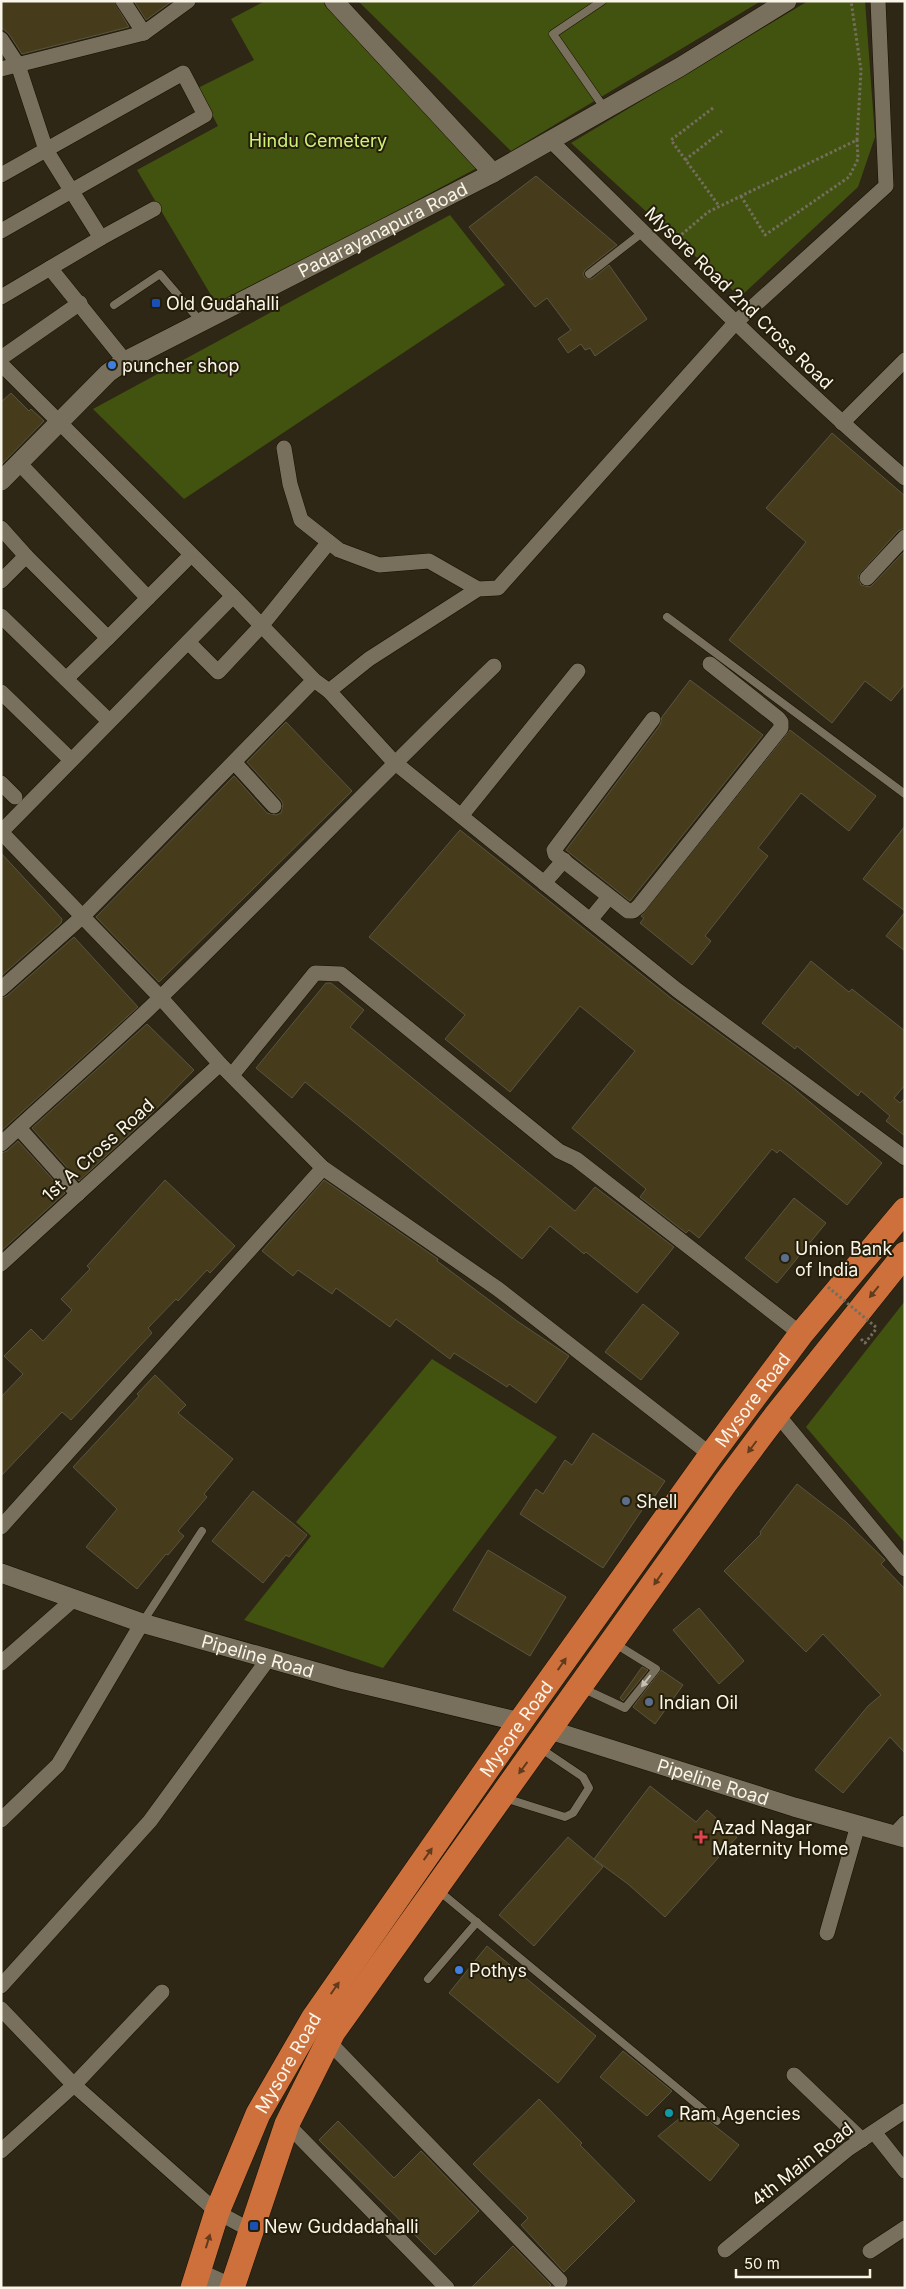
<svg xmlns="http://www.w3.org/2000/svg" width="906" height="2289" font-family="Inter,sans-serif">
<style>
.green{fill:#425310}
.building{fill:#463c1c;stroke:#5b5440}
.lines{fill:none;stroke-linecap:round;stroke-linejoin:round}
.service-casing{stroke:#161001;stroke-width:9}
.minor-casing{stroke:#161001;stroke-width:16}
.tertiary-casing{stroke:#161001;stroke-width:20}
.trunk-casing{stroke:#161001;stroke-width:26}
.path{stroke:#746e5e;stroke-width:3;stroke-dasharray:2.5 2.5;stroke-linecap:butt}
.service{stroke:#78705c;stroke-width:8}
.minor{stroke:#78705c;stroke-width:15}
.tertiary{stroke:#78705c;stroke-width:19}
.trunk{stroke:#ce703c;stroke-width:25}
.path-bridge{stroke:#746e5e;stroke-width:3;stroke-dasharray:2.5 2.5;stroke-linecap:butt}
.oneway{fill:#603b1c}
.oneway2{fill:#c5c0b1}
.transit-dot{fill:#1a4fb4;stroke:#241e0b;stroke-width:2}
.shop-dot{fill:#3f7fe0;stroke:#241e0b;stroke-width:2}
.service-dot{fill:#5c6f8a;stroke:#241e0b;stroke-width:2}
.health-dot{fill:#e0444e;stroke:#241e0b;stroke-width:2}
.culture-dot{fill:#0f9aa8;stroke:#241e0b;stroke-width:2}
.labels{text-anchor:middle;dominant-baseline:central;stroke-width:4;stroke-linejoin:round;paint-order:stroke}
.park-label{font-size:18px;fill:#cff377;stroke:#241e0b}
.street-label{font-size:18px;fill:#f9f5e9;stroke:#241e0b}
.poi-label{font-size:18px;fill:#f9f5e9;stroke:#241e0b;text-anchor:start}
</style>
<rect width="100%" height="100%" fill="#2e2715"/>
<g class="green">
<polygon points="265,1 329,1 477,168 218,307 137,170 218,126 198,88 254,60 231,19"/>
<polygon points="358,1 761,1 511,151"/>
<polygon points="808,1 865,1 875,137 858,187 740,297 571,143"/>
<polygon points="450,215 505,285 184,499 93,409"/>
<polygon points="905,1301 905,1543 806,1427"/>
<polygon points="432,1359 557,1437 383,1668 244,1620 311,1536 296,1522"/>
</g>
<g class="building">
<polygon points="1,1 114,1 129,27 22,54 9,34 1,27"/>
<polygon points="134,1 172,1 146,20"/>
<polygon points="536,176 617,245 585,270 583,274 585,278 592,279 609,265 647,319 595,356 590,348 585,350 581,344 568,353 558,339 571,330 547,298 535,307 469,227"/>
<polygon points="11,393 29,411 31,409 44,421 1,465 1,402"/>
<polygon points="832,433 905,496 905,528 898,531 858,576 861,585 870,587 905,551 905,684 891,701 865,681 832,723 729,640 806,542 766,508"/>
<polygon points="690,680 763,735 630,901 566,850 660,725 662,717"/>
<polygon points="286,722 352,791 159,982 96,917 234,776 267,813 276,815 281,813 283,804 281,800 247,762"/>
<polygon points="790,730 876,796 849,831 801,793 758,848 768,856 705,936 711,941 692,965 640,923 644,918 641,916"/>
<polygon points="905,826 905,911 863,879"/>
<polygon points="460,830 671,998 791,1086 882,1163 847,1205 780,1150 777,1153 772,1149 699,1238 689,1230 686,1233 640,1197 646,1189 572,1128 635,1051 580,1006 510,1092 445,1039 465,1015 369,937"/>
<polygon points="1,853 62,919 61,923 1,976"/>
<polygon points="905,912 905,951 886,936"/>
<polygon points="74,937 138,1007 1,1131 1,998 7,996"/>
<polygon points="811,961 849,992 852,989 905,1031 905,1085 894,1098 900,1103 905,1098 905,1136 886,1121 890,1116 861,1091 858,1096 797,1046 795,1049 762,1023"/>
<polygon points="326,983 331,983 364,1010 350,1027 575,1211 595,1187 674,1247 637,1293 586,1252 584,1254 550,1226 522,1259 305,1082 292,1098 256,1068"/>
<polygon points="147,1024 194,1070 149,1116 79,1181 32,1128"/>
<polygon points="18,1141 65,1193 1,1251 1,1153 7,1151"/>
<polygon points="165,1180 235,1246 210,1273 207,1270 178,1301 176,1299 148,1328 152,1333 71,1420 62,1412 1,1476 1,1397 23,1374 4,1356 31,1329 43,1341 72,1310 61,1299 90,1269 87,1266"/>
<polygon points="324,1180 438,1259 437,1261 517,1321 569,1356 536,1403 509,1384 507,1387 454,1353 450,1359 396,1319 390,1327 336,1288 332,1294 298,1270 293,1276 262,1251"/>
<polygon points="794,1198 826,1223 777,1283 745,1258"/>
<polygon points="643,1304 679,1333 641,1380 605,1352"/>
<polygon points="155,1375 186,1405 178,1413 233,1459 204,1494 207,1497 178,1531 184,1536 168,1555 166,1554 137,1589 86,1547 117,1509 73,1467 139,1396 137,1394"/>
<polygon points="593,1433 665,1481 646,1509 644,1507 603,1568 520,1514 536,1489 543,1494 565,1460 572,1465"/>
<polygon points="797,1484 846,1522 885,1560 881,1564 905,1589 905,1753 890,1737 843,1793 815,1770 868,1706 881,1695 823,1634 806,1652 724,1571 761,1534 760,1532"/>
<polygon points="253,1491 307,1535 289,1557 286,1555 263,1583 212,1541"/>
<polygon points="488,1550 566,1597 530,1656 453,1610"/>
<polygon points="699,1608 744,1661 719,1684 673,1630"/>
<polygon points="642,1667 648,1670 623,1701 620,1698"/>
<polygon points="661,1670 683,1685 655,1724 633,1707"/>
<polygon points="650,1786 696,1822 707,1810 737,1837 665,1917 628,1884 594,1859"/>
<polygon points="568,1837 603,1867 534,1946 499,1915"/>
<polygon points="487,1946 596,2036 558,2083 449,1993"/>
<polygon points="623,2051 672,2091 647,2116 600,2077"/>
<polygon points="539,2099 582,2143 580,2145 635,2201 564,2272 521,2225 528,2218 473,2164"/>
<polygon points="692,2108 739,2145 710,2181 658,2136"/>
<polygon points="338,2121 394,2178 421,2151 479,2211 435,2255 319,2140"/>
<polygon points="513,2246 551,2285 548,2288 471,2288"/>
</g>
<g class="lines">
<defs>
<g id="service">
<polyline points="602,1 553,34 605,109"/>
<polyline points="589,274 643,232"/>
<polyline points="114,305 160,274 201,322"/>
<polyline points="667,617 905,794"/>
<polyline points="142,1623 202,1531"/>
<polyline points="582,1688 625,1708 656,1669 614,1643"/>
<polyline points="505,1798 565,1817 573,1813 589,1788 583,1777 540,1748"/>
<polyline points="439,1891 717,2121"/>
<polyline points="428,1979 477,1922"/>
</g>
<g id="minor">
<polyline points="123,1 144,33 188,1"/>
<polyline points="1,39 18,65 46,150 101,238 1,297"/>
<polyline points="1,69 144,33"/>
<path d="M551 141C667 255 781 371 905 478"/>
<polyline points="1,175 183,73 205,115 1,231"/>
<polyline points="101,238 154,209"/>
<polyline points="50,268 125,361"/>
<polyline points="1,358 80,303"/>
<polyline points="1,364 233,596 314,680 329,691 394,762 590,920 677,990 905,1158"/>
<polyline points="842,423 905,360"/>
<polyline points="284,448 290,484 301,520 339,550 379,565 429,561 478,589"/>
<polyline points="19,463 148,598"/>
<polyline points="1,528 26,556"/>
<polyline points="867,578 905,537"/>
<polyline points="1,581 26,556 108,638 191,555"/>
<polyline points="1,616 109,721"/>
<polyline points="188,642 218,672 262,625 329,542"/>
<polyline points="66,679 108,638"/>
<polyline points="329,691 369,659 478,589 498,588 735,323 886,186 878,1"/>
<polyline points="1,692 71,760"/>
<polyline points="653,719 554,850 555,854 628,911 633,911 639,906 781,728 781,722 778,718 710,664"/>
<polyline points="234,762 274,806"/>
<polyline points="1,783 15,797"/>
<polyline points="461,816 578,671"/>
<polyline points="1,832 161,998 220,1064 323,1168 498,1289 711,1455"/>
<polyline points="1,832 233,596"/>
<polyline points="544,883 564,860"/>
<polyline points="590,920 609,897"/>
<polyline points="1,989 83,916 314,680"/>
<polyline points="232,1075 315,973 341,974 559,1151 576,1159 801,1334"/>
<polyline points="19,1128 78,1194"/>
<path d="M1 1144C54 1094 110 1047 162 996 274 887 382 774 494 666"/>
<polyline points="1,1264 220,1064"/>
<polyline points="777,1414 905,1569"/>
<polyline points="1,1527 323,1168"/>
<polyline points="1,1663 74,1599"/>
<polyline points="1,1820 58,1765 142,1623"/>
<polyline points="894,1835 905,1823"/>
<polyline points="827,1933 858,1825"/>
<polyline points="1,1986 150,1821 269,1658"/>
<polyline points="1,2009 74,2085 217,2212 252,2231"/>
<polyline points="328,2041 560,2281"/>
<polyline points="794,2075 862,2140"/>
<polyline points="287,2124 447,2288"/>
<polyline points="874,2132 905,2171"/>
<polyline points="1,2151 74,2085 162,1992"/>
<polyline points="725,2250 848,2149 905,2111"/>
<polyline points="870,2251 905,2228"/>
</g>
<g id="tertiary">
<polyline points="334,1 493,173"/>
<path id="s1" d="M1 481 108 373 125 361 493 173 680 67 787 1"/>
<path id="s2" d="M1 1573 142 1623 345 1680 520 1722"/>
<path id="s3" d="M550 1730 794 1807 905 1838"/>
<polyline points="199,2273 232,2288"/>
</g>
<g id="trunk">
<path id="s4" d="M193 2288 217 2212 258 2114 313 2019 520 1722 711 1455 801 1334 905 1210"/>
<polyline points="232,2288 287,2124 333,2032 726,1482 777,1414 905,1254"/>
</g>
</defs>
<use href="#service" class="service-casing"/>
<use href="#minor" class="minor-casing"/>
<use href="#tertiary" class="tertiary-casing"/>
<use href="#trunk" class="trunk-casing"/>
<g class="path">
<polyline points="713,108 671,140 719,206"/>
<polyline points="685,160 722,131"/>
<polyline points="741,196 765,235 849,177 858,159 857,140"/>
<polyline points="674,241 708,212 857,140 861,70 851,1"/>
<polyline points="861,1339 865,1343 877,1328"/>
</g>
<use href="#service" class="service"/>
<use href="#minor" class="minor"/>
<use href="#tertiary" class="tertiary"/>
<use href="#trunk" class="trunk"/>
<polyline class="path-bridge" points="828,1287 877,1328"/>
</g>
<defs><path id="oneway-solid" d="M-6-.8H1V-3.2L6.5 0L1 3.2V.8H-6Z" transform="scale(1.25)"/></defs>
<g class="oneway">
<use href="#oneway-solid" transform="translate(874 1292) rotate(129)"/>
<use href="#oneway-solid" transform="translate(752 1447) rotate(127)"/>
<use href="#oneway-solid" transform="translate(658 1579) rotate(125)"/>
<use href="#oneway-solid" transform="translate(562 1664) rotate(-55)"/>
<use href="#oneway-solid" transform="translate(523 1768) rotate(126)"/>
<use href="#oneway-solid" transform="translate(428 1854) rotate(-55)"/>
<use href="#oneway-solid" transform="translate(335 1988) rotate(-55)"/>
<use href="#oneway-solid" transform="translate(208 2241) rotate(-73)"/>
</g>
<use class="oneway2" href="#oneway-solid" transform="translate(646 1681) rotate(128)"/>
<g class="transit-dot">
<rect x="151" y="298" width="10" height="10" rx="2.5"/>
<rect x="249" y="2221" width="10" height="10" rx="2.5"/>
</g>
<g class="shop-dot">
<circle cx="112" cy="365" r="5"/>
<circle cx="459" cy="1970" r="5"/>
</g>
<g class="service-dot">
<circle cx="785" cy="1258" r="5"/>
<circle cx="626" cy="1501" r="5"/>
<circle cx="649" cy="1702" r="5"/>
</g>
<path class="health-dot" d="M698.5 1829.5h5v5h5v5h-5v5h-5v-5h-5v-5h5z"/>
<circle class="culture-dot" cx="669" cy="2113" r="5"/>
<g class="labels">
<g class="park-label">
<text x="318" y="140">Hindu Cemetery</text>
</g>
<g class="street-label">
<text stroke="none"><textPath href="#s1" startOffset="462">Padarayanapura Road</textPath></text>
<text transform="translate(739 298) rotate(44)">Mysore Road 2nd Cross Road</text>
<text transform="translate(98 1150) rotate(-42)">1st A Cross Road</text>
<text stroke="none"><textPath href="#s4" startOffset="1055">Mysore Road</textPath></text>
<text stroke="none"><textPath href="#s2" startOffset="270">Pipeline Road</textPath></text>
<text stroke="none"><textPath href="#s4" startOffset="650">Mysore Road</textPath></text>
<text stroke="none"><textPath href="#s3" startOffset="171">Pipeline Road</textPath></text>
<text stroke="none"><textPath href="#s4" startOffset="245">Mysore Road</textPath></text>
<text transform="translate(802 2164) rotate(-38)">4th Main Road</text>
</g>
<g class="poi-label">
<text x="166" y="303">Old Gudahalli</text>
<text x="122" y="365">puncher shop</text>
<text x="795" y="1248">Union Bank<tspan x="795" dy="21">of India</tspan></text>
<text x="636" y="1501">Shell</text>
<text x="659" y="1702">Indian Oil</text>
<text x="712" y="1827">Azad Nagar<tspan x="712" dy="21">Maternity Home</tspan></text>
<text x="469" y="1970">Pothys</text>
<text x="679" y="2113">Ram Agencies</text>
<text x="264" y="2226">New Guddadahalli</text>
</g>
</g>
<rect width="906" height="2289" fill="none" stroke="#f9f5e9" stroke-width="5"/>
<path d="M736 2269v8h134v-8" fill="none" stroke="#f9f5e9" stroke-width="2.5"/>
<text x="744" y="2269" font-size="15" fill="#f9f5e9" stroke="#241e0b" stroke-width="4" paint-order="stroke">50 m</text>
</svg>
